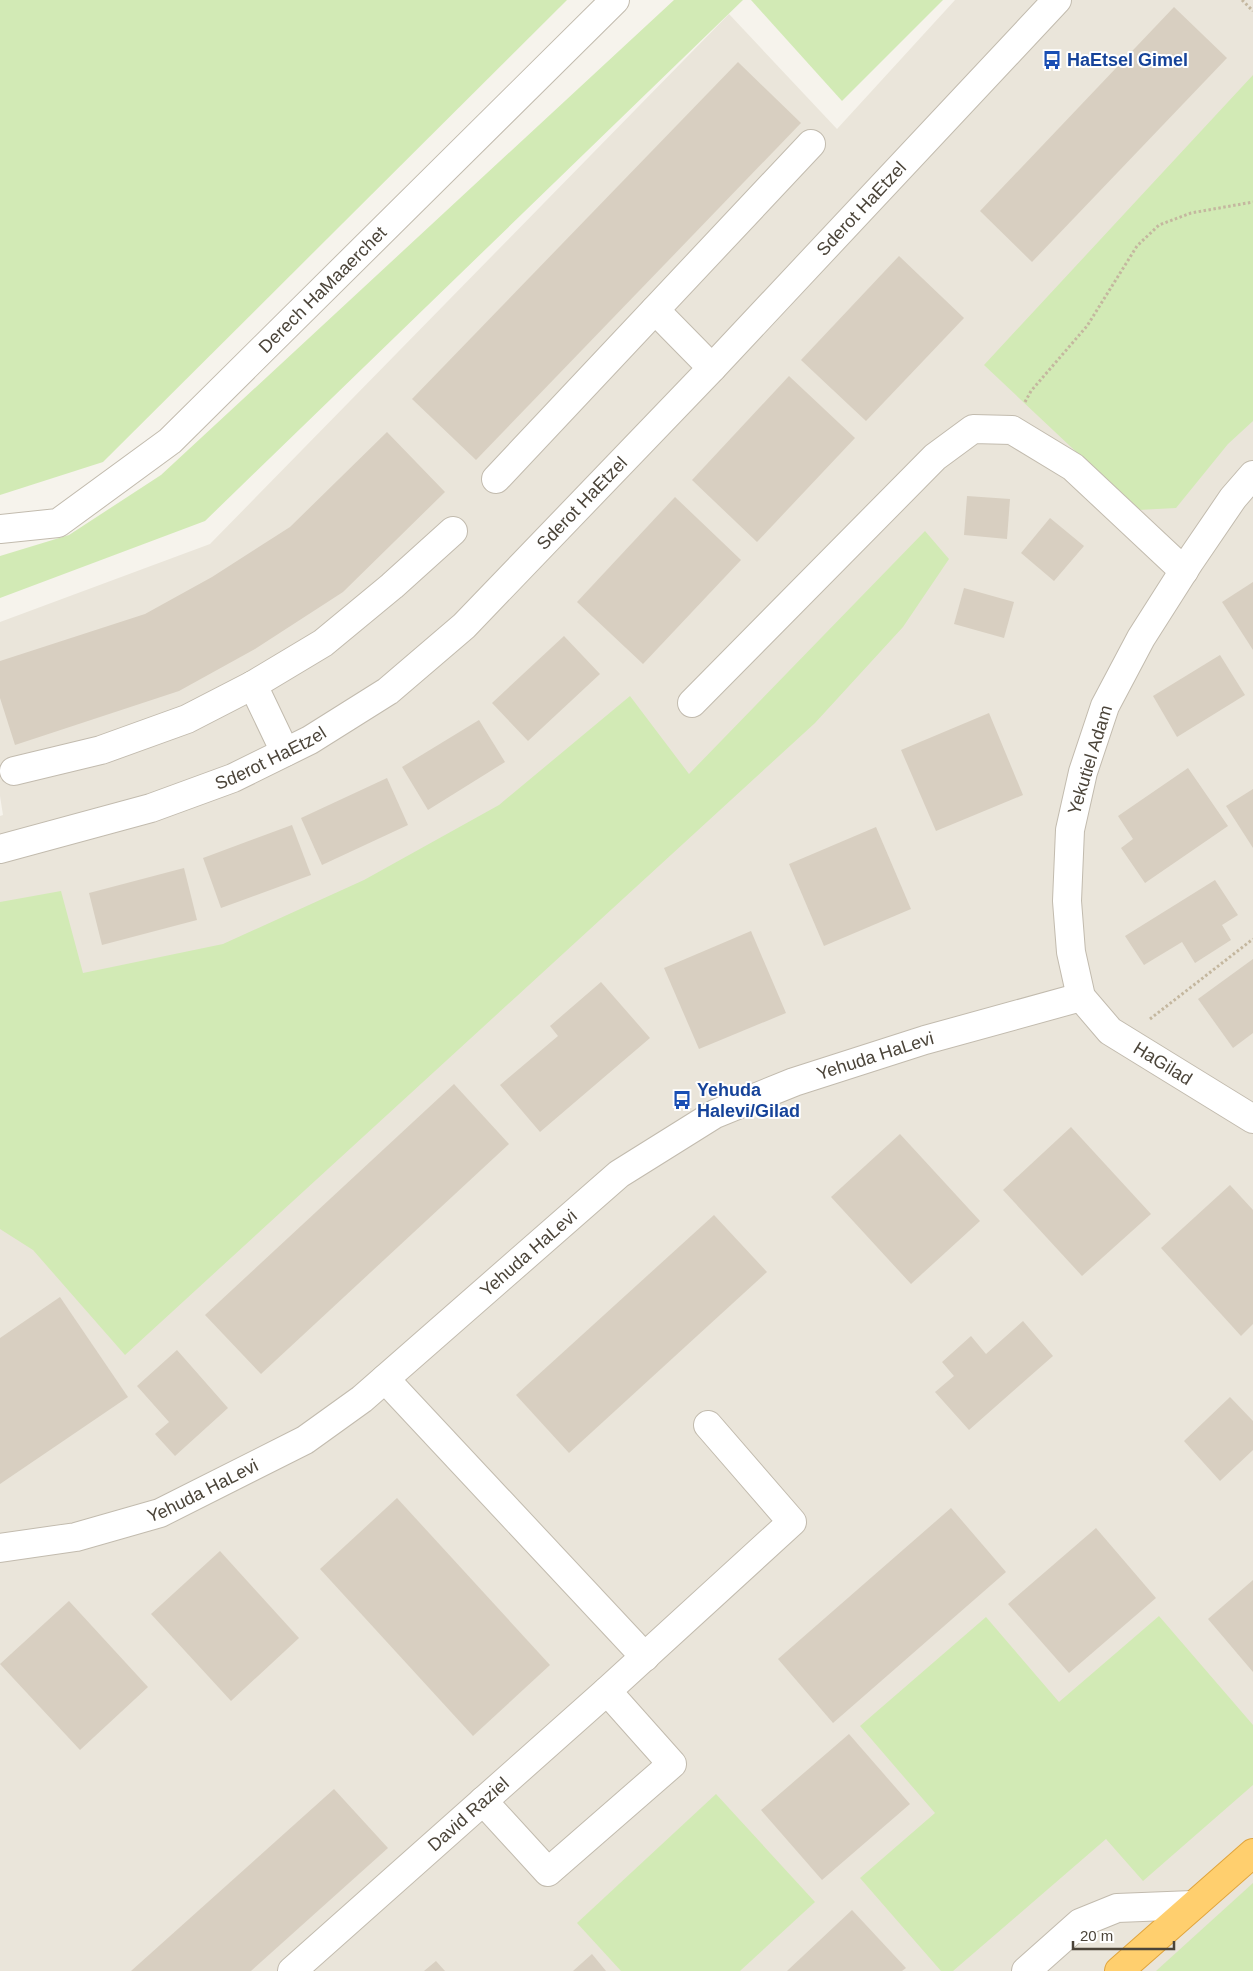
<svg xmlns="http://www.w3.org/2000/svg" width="1253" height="1971" font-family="Helvetica,sans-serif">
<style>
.residential{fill:#eae5da}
.green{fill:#d2eab5}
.building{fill:#d8cfc1}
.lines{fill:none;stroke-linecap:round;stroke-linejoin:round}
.minor-casing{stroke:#c2bbae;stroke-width:30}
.highway-casing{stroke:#e0a43c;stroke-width:30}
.path{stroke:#c4b79f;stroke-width:3;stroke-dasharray:2.5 2.5;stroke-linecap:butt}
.minor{stroke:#fff;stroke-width:28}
.highway{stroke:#ffcf6e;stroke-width:28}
.labels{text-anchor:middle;stroke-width:4;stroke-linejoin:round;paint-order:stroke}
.transit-label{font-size:18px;font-weight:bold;fill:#164399;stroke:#fff;text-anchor:start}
.street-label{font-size:18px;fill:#4b4439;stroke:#fff}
</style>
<rect width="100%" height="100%" fill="#f6f3ec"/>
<path class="residential" d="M955 0H1253V1971H0V816L3 815 0 796V622L210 544 729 14 837 129Z"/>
<g class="green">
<path d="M0 0H567L103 462 0 495Z"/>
<path d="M674 0H743L205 521 0 598V556L69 535 161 475Z"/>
<path d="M751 0H943L842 101Z"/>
<path d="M1253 75V421L1228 444 1176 508 1138 510 984 365Z"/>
<path d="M925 531 949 559 903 627 815 723 125 1355 33 1250 0 1229V902L61 891 83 973 223 944 364 880 499 805 630 696 689 774Z"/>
<path d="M1159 1616 1253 1725V1785L1143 1881 1106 1839 953 1971H941L860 1878 935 1813 860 1726 986 1617 1059 1702Z"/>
<path d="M716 1794 815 1902 740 1971H621L577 1923Z"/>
<path d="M1253 1883V1971H1156Z"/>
</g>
<g class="building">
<path d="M1174 7 1227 58 1032 262 980 211Z"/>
<path d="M738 62 801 123 476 460 412 399Z"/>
<path d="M899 256 964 318 866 421 801 360Z"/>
<path d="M789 376 855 438 757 542 692 480Z"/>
<path d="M387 432 445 492 343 592 255 649 179 691 15 745 0 698V661L145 614 212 577 290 527Z"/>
<path d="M967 496 1010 499 1007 539 964 535Z"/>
<path d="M675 497 741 560 643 664 577 602Z"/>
<path d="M1050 518 1084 546 1054 581 1021 553Z"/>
<path d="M1253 582V650L1222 602Z"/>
<path d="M964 588 1014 602 1004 638 954 624Z"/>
<path d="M564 636 600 674 528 741 492 703Z"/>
<path d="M1220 655 1245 695 1177 737 1153 696Z"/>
<path d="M989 713 1023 795 936 831 901 750Z"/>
<path d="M479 720 505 762 428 810 402 767Z"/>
<path d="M1188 768 1228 826 1145 883 1121 848 1133 839 1118 816Z"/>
<path d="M387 778 408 825 322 865 301 818Z"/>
<path d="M1253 789V848L1226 806Z"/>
<path d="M292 825 311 875 221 908 203 858Z"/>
<path d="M876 827 911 909 824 946 789 864Z"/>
<path d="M184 868 197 920 102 945 89 893Z"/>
<path d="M1215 880 1238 915 1222 925 1231 940 1195 963 1182 942 1144 965 1125 936Z"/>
<path d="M751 931 786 1013 699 1049 664 968Z"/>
<path d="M1253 959V1033L1233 1048 1198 999Z"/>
<path d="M601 982 650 1038 540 1132 500 1085 558 1036 550 1026Z"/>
<path d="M454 1084 509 1144 261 1374 205 1315Z"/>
<path d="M1071 1127 1151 1214 1082 1276 1003 1190Z"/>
<path d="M900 1134 980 1221 911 1284 831 1197Z"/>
<path d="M1230 1185 1253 1210V1324L1241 1336 1161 1248Z"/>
<path d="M714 1215 767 1272 569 1453 516 1395Z"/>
<path d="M60 1297 128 1397 0 1484V1338Z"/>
<path d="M1023 1321 1053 1356 969 1430 935 1392 954 1376 942 1362 971 1336 986 1354Z"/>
<path d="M177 1350 228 1408 175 1456 155 1434 169 1422 137 1386Z"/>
<path d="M1230 1397 1253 1421V1450L1220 1481 1184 1441Z"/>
<path d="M397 1498 550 1665 473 1736 320 1569Z"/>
<path d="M951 1508 1006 1572 833 1723 778 1659Z"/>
<path d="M1096 1528 1156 1598 1069 1673 1008 1604Z"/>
<path d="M220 1551 299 1638 231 1701 151 1614Z"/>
<path d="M1253 1580V1672L1208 1619Z"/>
<path d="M69 1601 148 1687 80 1750 0 1664Z"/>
<path d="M849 1734 910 1804 822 1880 761 1810Z"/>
<path d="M334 1789 388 1848 251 1971H131Z"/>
<path d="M852 1910 906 1968 902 1971H787Z"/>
<path d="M592 1954 606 1971H573Z"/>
<path d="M436 1961 445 1971H424Z"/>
</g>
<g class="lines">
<g class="minor-casing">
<g id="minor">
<path d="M655 310 712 368"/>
<path id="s1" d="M1253 475 1233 498 1190 561 1141 638 1105 706 1083 772 1070 830 1067 901 1071 952 1081 997 1110 1031 1253 1119"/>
<path d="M496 479 811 144"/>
<path id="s2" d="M0 529 58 523 170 441 615 0"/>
<path d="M253 685 285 752"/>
<path d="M692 703 935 457 973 429 1012 430 1073 467 1184 571"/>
<path d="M14 771 101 750 187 719 253 685 323 643 392 586 453 531"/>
<path id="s3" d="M0 849 151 808 233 778 310 740 388 691 464 626 712 368 1057 0"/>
<path d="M385 1379 645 1657"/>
<path id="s4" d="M0 1548 76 1537 160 1513 305 1440 362 1399 619 1174 715 1114 794 1082 925 1040 1081 997"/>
<path d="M483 1801 548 1872 672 1764 607 1691"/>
<path id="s5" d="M292 1971 607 1691 792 1522 708 1425"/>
<path d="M1026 1971 1080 1923 1117 1908 1193 1905"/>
</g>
</g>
<g class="highway-casing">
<path id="highway" d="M1119 1971 1253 1853"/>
</g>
<g class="path">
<path d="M1242 0 1253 11"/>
<path d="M1025 402 1031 391 1087 326 1137 246 1159 225 1191 213 1253 202"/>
<path d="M1150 1019 1253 939"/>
</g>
<use href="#minor" class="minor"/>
<use href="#highway" class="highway"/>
</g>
<defs>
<g id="bus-bare" transform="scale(1.5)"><path d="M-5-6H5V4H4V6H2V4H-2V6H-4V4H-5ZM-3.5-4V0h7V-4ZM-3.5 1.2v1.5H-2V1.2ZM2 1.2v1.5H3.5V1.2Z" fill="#1a4fb4" stroke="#fff" stroke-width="2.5" paint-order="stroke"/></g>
</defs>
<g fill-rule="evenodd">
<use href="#bus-bare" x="1052" y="60"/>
<use href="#bus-bare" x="682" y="1100"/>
</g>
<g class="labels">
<g class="transit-label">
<text x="1067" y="66">HaEtsel Gimel</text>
<text x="697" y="1096">Yehuda<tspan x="697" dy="21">Halevi/Gilad</tspan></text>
</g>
<g class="street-label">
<text dy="6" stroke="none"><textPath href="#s3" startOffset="1098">Sderot HaEtzel</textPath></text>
<text dy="6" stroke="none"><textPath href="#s2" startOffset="412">Derech HaMaaerchet</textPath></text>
<text dy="6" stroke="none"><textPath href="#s3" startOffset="692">Sderot HaEtzel</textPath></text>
<text dy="6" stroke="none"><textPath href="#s3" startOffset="286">Sderot HaEtzel</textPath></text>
<text transform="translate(1090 760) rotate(-73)" y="6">Yekutiel Adam</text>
<text dy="6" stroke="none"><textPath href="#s4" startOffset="1022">Yehuda HaLevi</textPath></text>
<text dy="6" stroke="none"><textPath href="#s1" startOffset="679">HaGilad</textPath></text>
<text dy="6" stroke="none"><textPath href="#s4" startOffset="618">Yehuda HaLevi</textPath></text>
<text dy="6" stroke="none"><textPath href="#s4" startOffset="212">Yehuda HaLevi</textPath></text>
<text dy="6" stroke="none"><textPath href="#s5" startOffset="236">David Raziel</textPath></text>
</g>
</g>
<path d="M1073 1941v8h101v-8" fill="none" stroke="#4b4439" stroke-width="2.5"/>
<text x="1080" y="1941" font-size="15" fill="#4b4439" stroke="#ffffff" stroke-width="4" paint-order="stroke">20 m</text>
</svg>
